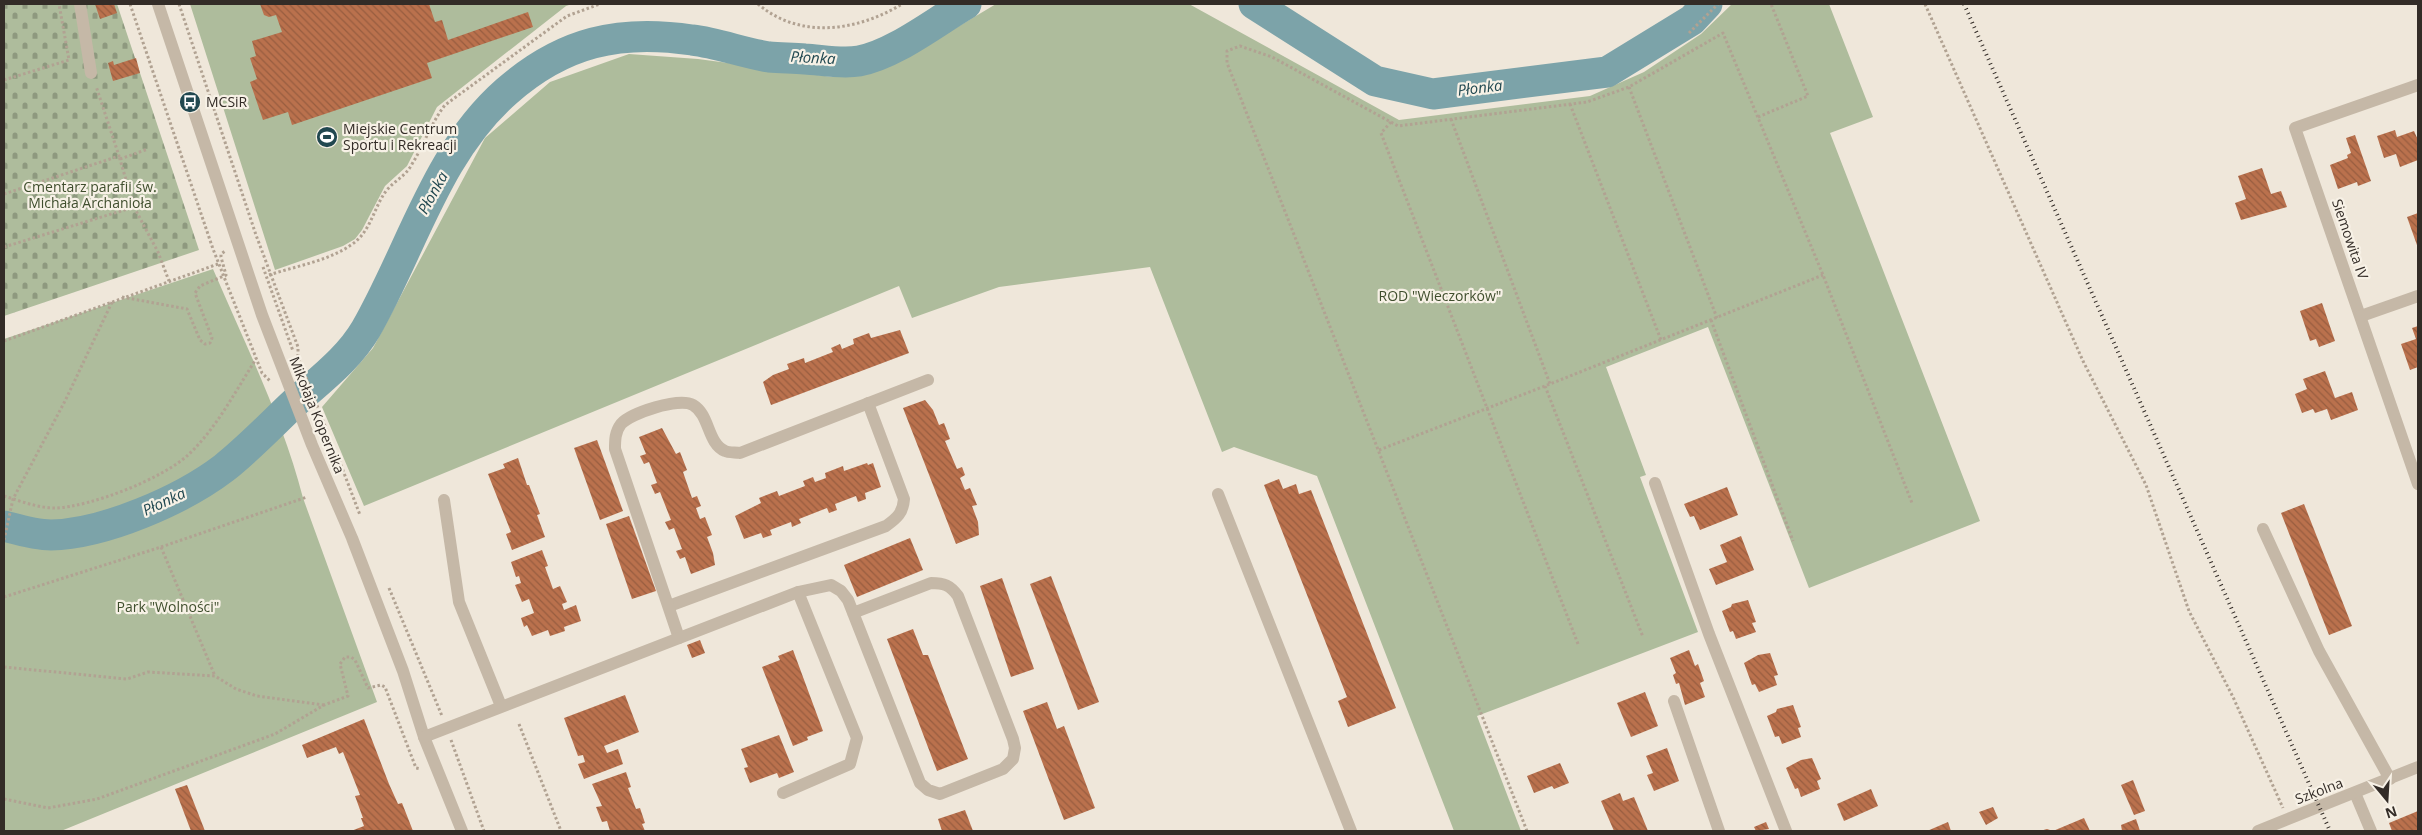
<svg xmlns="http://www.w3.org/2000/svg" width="2422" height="835" font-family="'Open Sans',sans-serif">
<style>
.cemetery{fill:url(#cemetery-stones)}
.green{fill:#aebc9c}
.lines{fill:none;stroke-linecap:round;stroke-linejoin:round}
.river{stroke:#7ca3a9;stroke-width:31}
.building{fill:url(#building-back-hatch)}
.path{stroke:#b1a292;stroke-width:3;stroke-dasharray:2.5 2.5;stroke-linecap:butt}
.minor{stroke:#c5b8a7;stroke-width:12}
.rail{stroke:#332c27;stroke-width:4;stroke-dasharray:1 4;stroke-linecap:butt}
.labels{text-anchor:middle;stroke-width:4.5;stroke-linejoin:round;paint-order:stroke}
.poi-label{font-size:14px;fill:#332c27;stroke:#f7f1e6;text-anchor:start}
.park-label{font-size:14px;fill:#3f4e2d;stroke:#f7f1e6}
.street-label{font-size:14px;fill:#332c27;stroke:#f7f1e6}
.water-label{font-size:15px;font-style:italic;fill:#214850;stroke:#f7f1e6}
</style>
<defs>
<pattern id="cemetery-stones" width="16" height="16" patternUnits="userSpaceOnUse" patternTransform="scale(1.25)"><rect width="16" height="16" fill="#aebc9c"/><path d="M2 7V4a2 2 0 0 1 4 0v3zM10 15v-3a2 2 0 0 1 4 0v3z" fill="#8e997f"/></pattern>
<pattern id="building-back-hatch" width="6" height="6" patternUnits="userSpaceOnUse" patternTransform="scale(1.25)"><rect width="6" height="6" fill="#ba714d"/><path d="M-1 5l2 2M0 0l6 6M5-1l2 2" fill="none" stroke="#985d40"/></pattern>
</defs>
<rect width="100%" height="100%" fill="#efe7da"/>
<path class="cemetery" d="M4 4H117L199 250 4 316Z"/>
<g class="green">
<path d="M190 4H572L566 6 437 107 407 166 385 186 362 230 355 239 343 246 275 270Z"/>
<path d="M996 4H1189L1399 120 1590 96 1644 72 1701 34 1732 4H1829L1873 117 1830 133 1980 521 1809 588 1708 327 1606 367 1646 475 1640 477 1698 632 1477 716 1521 831H1454L1317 476 1234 447 1222 452 1150 267 999 287 912 318 899 286 364 506 322 407 373 348 485 138 550 82 629 54 698 59 832 77 904 59Z"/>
<path d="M213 269C245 344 283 419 303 498L377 702 61 831H4V339Z"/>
</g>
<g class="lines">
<g class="river">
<path d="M1254 4 1375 81 1433 94 1607 72 1692 20 1707 4"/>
<path d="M4 526C19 530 35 535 51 535 104 534 182 500 224 468 248 449 269 427 291 406 317 382 348 360 366 329 412 249 436 153 507 91 563 42 619 29 692 40 718 43 743 53 769 57 781 58 793 58 805 59 822 60 842 64 859 61 895 54 935 22 966 4"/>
</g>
</g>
<g class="building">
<path d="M95 4H114L117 13 100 19Z"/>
<path d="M260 4H429L435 22 442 20 448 40 528 12 533 27 427 63 432 78 292 125 288 112 263 120 250 82 257 79 250 58 256 56 252 41 282 32 276 15 269 17 264 15Z"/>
<path d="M136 58 140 73 113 81 108 63 113 61 114 65Z"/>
<path d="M2395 130 2397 137 2414 131 2418 140V160L2400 167 2396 154 2384 158 2377 136Z"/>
<path d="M2355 135 2371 181 2358 186 2357 182 2338 189 2330 165 2348 158 2347 155 2351 153 2346 138Z"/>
<path d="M2262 168 2271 194 2281 191 2287 207 2241 220 2235 203 2246 199 2238 176Z"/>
<path d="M2418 213V248L2407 217Z"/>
<path d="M2322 303 2335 341 2319 347 2316 339 2310 341 2300 311Z"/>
<path d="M2418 326V367L2410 370 2401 344 2416 339 2412 328Z"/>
<path d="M900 330 909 353 771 405 763 382 773 375 789 369 787 364 804 358 805 363 833 352 831 348 840 344 842 349 854 344 853 339 869 333 871 338Z"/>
<path d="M2325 371 2335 398 2352 392 2358 410 2331 420 2327 409 2315 413 2313 409 2302 413 2295 394 2307 389 2303 379Z"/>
<path d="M925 400 933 410 939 425 944 423 950 439 945 441 957 469 962 467 965 475 960 478 965 490 970 488 977 505 972 506 978 522 979 535 956 544 903 408Z"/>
<path d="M662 428 676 454 680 452 687 470 683 472 692 498 697 496 701 506 696 508 700 519 705 517 712 535 707 537 713 553 715 565 691 574 685 557 680 559 676 551 682 549 674 528 669 530 665 522 671 520 660 492 655 494 651 485 657 483 649 462 644 464 640 456 646 454 639 437Z"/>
<path d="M597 440 623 511 600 520 574 448Z"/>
<path d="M518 458 527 485H529L540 514 537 515 545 537 512 550 506 534 511 532 488 474 505 468 503 464Z"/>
<path d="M867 463 868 465 873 463 881 487 865 493 866 499 858 502 856 496 835 504 837 510 829 513 827 508 799 519 801 523 792 527 791 522 770 530 772 535 763 538 761 533 744 539 735 516 761 503 759 498 777 491 779 496 805 486 803 481 813 477 815 482 826 478 825 473 843 466 844 471Z"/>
<path d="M1279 479 1283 489 1296 484 1299 494 1311 490 1396 708 1348 727 1338 701 1347 697 1264 485Z"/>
<path d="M1727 487 1738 515 1700 530 1694 516 1690 517 1684 504Z"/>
<path d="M2304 504 2352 626 2329 635 2281 513Z"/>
<path d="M629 516 656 591 632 599 606 524Z"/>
<path d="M1741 536 1754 570 1716 585 1709 569 1727 562 1720 545Z"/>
<path d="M910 538 923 570 857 597 844 565Z"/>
<path d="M542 550 548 566 545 567 553 589 560 586 567 602 562 604 564 610 576 605 581 621 564 627 565 631 550 636 548 630 532 636 527 625 524 627 521 618 534 613 529 599 522 602 515 585 521 583 519 576 516 577 511 562Z"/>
<path d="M1051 576 1099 702 1078 710 1030 584Z"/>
<path d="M1002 578 1034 669 1011 677 980 586Z"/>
<path d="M1748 600 1756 622 1752 623 1756 632 1736 639 1733 631 1730 632 1722 611 1731 607 1732 604Z"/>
<path d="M913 629 923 655H928L968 759 937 771 887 639Z"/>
<path d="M700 640 705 653 692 658 687 645Z"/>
<path d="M793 650 823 731 807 737 808 740 793 746 762 667 780 660 778 656Z"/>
<path d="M1689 650 1695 666 1698 664 1704 681 1700 683 1705 697 1685 705 1679 683 1676 684 1673 675 1676 673 1670 658Z"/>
<path d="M1770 653 1778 675 1774 676 1777 685 1759 692 1755 684 1752 685 1744 663 1758 655Z"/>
<path d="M1645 692 1658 726 1631 737 1617 703Z"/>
<path d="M625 695 639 732 604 746 607 753 618 749 623 764 584 779 578 764 585 762 583 755 578 756 564 718Z"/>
<path d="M1047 702 1057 729 1064 726 1095 808 1064 820 1023 711Z"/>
<path d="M1793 705 1801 727 1798 728 1801 737 1782 744 1779 736 1775 737 1767 716 1776 712 1777 709Z"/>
<path d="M364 719 389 784 398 804 402 803 413 831H351L364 826 361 818H363L355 796 360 795 343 752 339 754 336 747 307 758 302 745Z"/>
<path d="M779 735 794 772 779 778 777 773 750 783 744 768 748 767 741 749Z"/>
<path d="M1667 748 1679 781 1654 791 1647 775 1653 773 1646 756Z"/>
<path d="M1812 758 1821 779 1817 781 1820 789 1801 797 1798 788 1795 789 1786 768 1801 760Z"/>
<path d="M1560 763 1569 783 1554 789 1552 786 1534 793 1527 776Z"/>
<path d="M626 772 631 787 628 788 636 809 640 808 645 823 642 824 645 831H610L607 821 602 822 596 807 602 806 592 784Z"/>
<path d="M2133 780 2145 811 2134 815 2121 785Z"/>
<path d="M187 785 205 831H191L175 789Z"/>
<path d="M1871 789 1878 806 1844 821 1837 804Z"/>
<path d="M1620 793 1623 801 1634 797 1648 831H1614L1601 801Z"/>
<path d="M1993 807 1998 818 1986 825 1979 812Z"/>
<path d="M965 810 973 831H942L938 819Z"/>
<path d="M2418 811V831H2392L2389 823Z"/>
<path d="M2084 818 2090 831H2040L2047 829 2053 831Z"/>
<path d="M2136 819 2140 831H2122L2121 825Z"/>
<path d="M1766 822 1769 829 1756 831 1754 827Z"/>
<path d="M1948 822 1951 831H1927Z"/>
</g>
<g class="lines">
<g class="path">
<path d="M130 4 213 249 262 373 271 382"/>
<path d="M179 4 256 235 298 347V357L327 431"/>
<path d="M758 4C800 40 858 31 902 4"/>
<path d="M1925 4 2083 361 2146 485 2189 611 2233 697 2283 808"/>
<path d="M1689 33 1718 4"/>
<path d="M4 80 69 60 59 4"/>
<path d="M1629 87 1717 318"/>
<path d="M1570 104 1661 340"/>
<path d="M1758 117 1808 96 1771 4"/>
<path d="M1451 119 1550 384"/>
<path d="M1391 122 1381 133 1578 644"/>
<path d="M120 159 148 149"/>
<path d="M4 194 119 156 96 86"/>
<path d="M134 207 158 252 169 281"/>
<path d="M4 247 134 207 119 156"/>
<path d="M263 267 293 351"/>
<path d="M269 275C296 266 328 261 351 245 371 232 373 209 386 191 394 181 406 176 412 164 424 145 431 123 445 105L567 16 600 4"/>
<path d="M122 297 187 309 200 340 205 344 210 343 212 338 195 293 200 286 226 275 221 257V254L225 251"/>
<path d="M1711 320 1793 541"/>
<path d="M4 341 218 264"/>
<path d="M1545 386 1643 637"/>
<path d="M1379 450 1545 386 1823 275"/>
<path d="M333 452 339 460 360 515"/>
<path d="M4 496C20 501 38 508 55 508 90 507 162 479 188 455 216 429 235 392 256 359"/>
<path d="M4 540 13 499 65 401 113 300"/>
<path d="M161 547 307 497"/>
<path d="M389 588 442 716"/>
<path d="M4 597 161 547 215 676"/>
<path d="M4 667 127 679 148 672 215 676 236 689 257 696 324 705"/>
<path d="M519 724 561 831"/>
<path d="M451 740 484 831"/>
<path d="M4 799 48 808 97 799 275 734 324 705 348 696 340 664 345 657H351L355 660 368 688 381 685 385 687 416 768 421 769"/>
<path d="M1527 831 1227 63V51L1240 46 1272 57 1398 126 1587 102 1629 87 1723 33 1823 275 1912 503"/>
</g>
<g class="minor">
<path d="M80 4 91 73"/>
<path d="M158 4 262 315 312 445 352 538 403 671 424 737 462 831"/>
<path d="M2418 85 2295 128 2418 484"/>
<path d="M2361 316 2418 296"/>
<path d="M1655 483 1709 634 1786 831"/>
<path d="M1218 494 1351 831"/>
<path d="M444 500 459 602 501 706"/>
<path d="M2263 529 2319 651 2390 779"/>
<path d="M798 592 831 585 841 591 848 600 920 783 928 790 940 794 1003 769 1013 759 1015 748 1013 739 958 596C950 585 944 583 931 583L853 613"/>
<path d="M669 606 886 526C897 518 903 513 904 499L868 403"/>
<path d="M679 638 615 449C615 440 615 432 621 424 631 413 679 397 693 405 710 415 707 443 725 451 729 453 736 452 740 453L928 380"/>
<path d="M1674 701 1719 831"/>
<path d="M424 737 798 592 857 738 850 764 783 793"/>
<path d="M2355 793 2371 831"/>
<path d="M2258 831 2418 767"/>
</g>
<path class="rail" d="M1964 4 2330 831"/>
</g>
<defs>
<g id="bus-disc" transform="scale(1.125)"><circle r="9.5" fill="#214850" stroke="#f7f1e6"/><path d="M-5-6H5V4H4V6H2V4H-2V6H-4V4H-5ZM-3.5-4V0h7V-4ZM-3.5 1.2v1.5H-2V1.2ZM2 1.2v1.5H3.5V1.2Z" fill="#fff"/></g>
<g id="stadium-disc" transform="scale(1.125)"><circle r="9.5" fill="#214850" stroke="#f7f1e6"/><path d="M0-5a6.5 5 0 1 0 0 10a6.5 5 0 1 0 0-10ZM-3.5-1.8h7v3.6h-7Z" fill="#fff"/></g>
</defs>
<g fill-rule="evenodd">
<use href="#bus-disc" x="190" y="102"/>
<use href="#stadium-disc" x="327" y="137"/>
</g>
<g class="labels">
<g class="poi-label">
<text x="206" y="107">MCSiR</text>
<text x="343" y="134">Miejskie Centrum<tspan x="343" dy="16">Sportu i Rekreacji</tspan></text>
</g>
<g class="park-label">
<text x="90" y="192">Cmentarz parafii św.<tspan x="90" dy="16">Michała Archanioła</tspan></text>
<text x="1440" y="301">ROD "Wieczorków"</text>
<text x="168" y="612">Park "Wolności"</text>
</g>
<g class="street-label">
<text transform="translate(2350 239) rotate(71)" y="5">Siemowita IV</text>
<text transform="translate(317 415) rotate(68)" y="5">Mikołaja Kopernika</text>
<text transform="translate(2319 791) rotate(-21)" y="5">Szkolna</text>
</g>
<g class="water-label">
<text transform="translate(813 58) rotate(3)" y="5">Płonka</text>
<text transform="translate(1480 88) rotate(-7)" y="5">Płonka</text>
<text transform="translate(433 193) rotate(-61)" y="5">Płonka</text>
<text transform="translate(164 502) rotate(-25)" y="5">Płonka</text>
</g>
</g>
<rect width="2422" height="835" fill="none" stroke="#332c27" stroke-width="10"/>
<g transform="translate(2387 800) rotate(162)" stroke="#f7f1e6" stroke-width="4" paint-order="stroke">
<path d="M0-4L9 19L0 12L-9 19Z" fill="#332c27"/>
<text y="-8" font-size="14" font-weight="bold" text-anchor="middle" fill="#332c27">N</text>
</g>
</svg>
